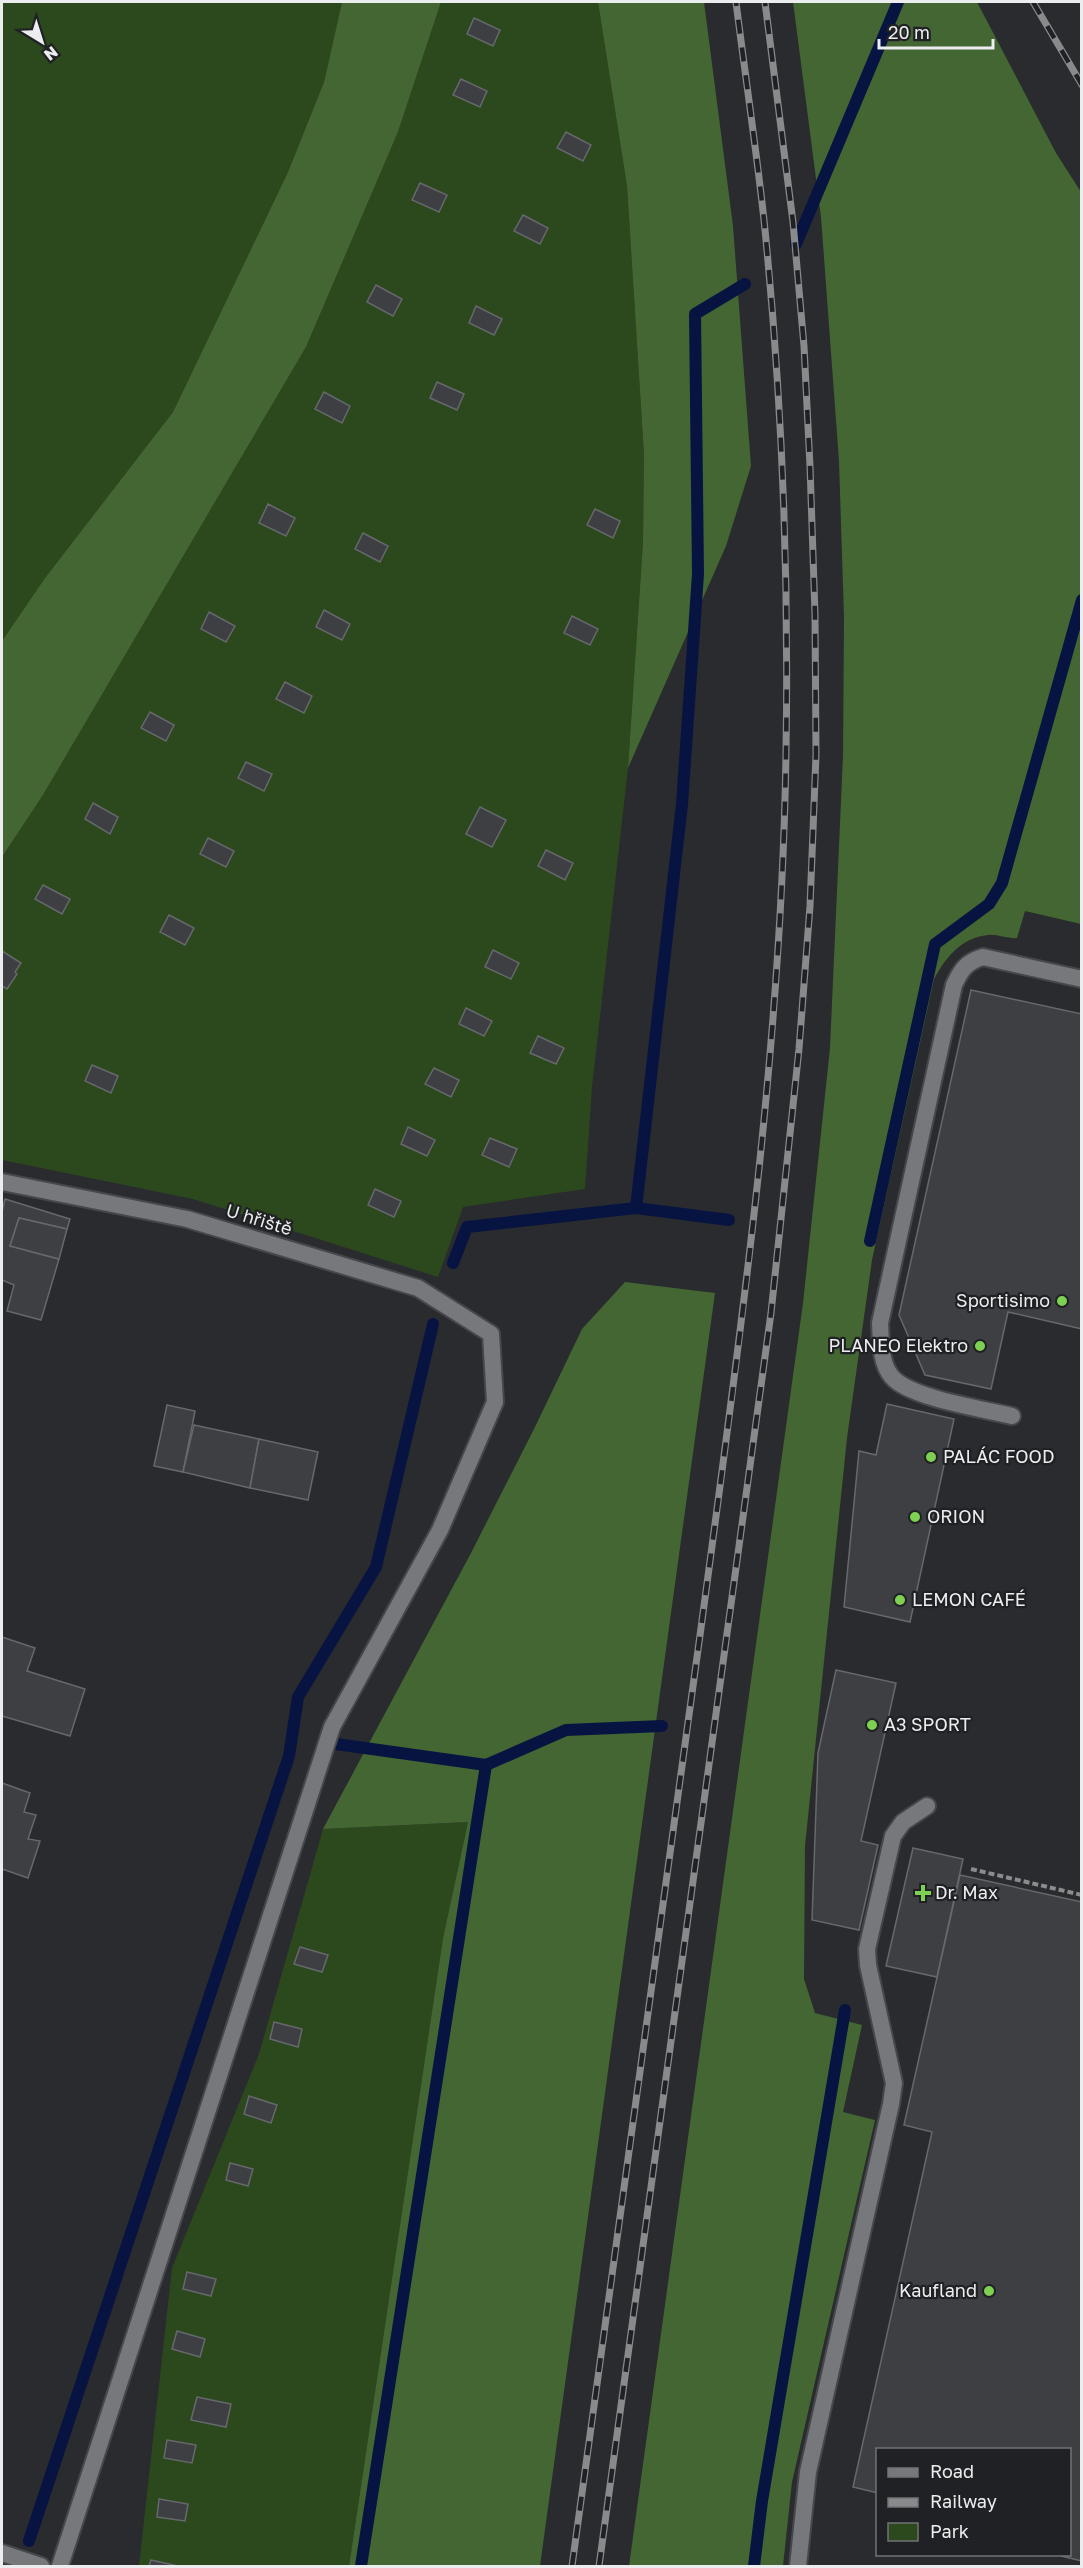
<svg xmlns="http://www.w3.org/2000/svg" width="1083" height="2568" font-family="'Golos Text',sans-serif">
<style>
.green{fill:#2c491e}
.forest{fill:#436632}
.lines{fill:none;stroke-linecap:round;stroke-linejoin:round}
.stream{stroke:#071441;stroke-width:12}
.building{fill:#3d3f43;stroke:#66686c;stroke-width:1.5}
.service-casing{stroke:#46474a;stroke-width:20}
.minor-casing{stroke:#46474a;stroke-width:20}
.path{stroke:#8a8c8e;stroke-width:4;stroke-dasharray:6 3;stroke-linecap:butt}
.service{stroke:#76787c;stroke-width:16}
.minor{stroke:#76787c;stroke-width:16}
.rail-casing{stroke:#888a8c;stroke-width:7}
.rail{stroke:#202124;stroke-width:4.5;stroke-dasharray:14;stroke-linecap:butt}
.poi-dot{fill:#7ed053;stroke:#202124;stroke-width:2}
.labels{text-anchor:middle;stroke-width:4.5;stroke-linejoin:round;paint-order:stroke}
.street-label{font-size:18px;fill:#ecedef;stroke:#202124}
.poi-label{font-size:18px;fill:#ecedef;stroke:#202124;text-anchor:start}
</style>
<rect width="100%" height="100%" fill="#292b2e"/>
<g class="green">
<path d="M2 2H342L324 82 288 172 173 412 45 578 2 641Z"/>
<path d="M441 2H598L627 186 644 455 643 542 628 768 592 1087 585 1189 463 1207 438 1277 193 1199 2 1160V857L43 795 306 347 398 132Z"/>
<path d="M468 1822 443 1938 349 2566H139L172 2268 259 2054 323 1829Z"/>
</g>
<g class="forest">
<path d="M342 2H441L398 132 306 347 43 795 2 857V641L45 578 173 412 288 172 324 82Z"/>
<path d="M598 2H704L733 226 751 466 726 546 628 768 643 542 644 455 627 186Z"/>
<path d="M793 2H977L1056 153 1081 192V924L1025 911 1017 938C1007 939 998 934 988 935 961 938 946 957 934 979L872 1260 847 1438 805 1846 804 1979 815 2013 862 2025 843 2112 875 2120 792 2482 783 2566H629L803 1303 830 1048 843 756 844 617 839 461 821 217Z"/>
<path d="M625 1282 715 1293 540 2566H349L443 1938 468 1822 323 1829 471 1553 534 1429 582 1329Z"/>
</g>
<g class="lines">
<g class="stream">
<path d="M796 244 898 2"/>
<path d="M636 1208 729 1220"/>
<path d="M870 1241 935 944 989 904 1002 883 1082 600"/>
<path d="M453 1263 467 1227 636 1208 682 804 698 574 695 314 745 284"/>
<path d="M329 1743 486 1765 566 1730 662 1726"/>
<path d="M29 2541 289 1756 298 1697 376 1567 433 1324"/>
<path d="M361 2566 486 1765"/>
<path d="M754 2566 762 2501 845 2010"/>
</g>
</g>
<g class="building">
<path d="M474 18 500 30 493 46 467 34Z"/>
<path d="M461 79 487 91 480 107 453 95Z"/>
<path d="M566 132 591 145 583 161 557 148Z"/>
<path d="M420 183 447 195 439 212 412 200Z"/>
<path d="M523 215 548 228 540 244 514 231Z"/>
<path d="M376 285 402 299 393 316 367 302Z"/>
<path d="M476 306 502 319 494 335 469 323Z"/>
<path d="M437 382 464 394 457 410 430 398Z"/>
<path d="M324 392 350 406 342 423 315 409Z"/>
<path d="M268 504 295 518 286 536 259 523Z"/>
<path d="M595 509 620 521 613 538 587 525Z"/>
<path d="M363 533 388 546 380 562 355 549Z"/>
<path d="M324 610 350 624 342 640 316 627Z"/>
<path d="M209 612 235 626 226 642 201 629Z"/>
<path d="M572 616 598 629 590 645 564 633Z"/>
<path d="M285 682 312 696 304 713 276 699Z"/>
<path d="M150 712 174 725 166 741 141 728Z"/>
<path d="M246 762 272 774 264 791 238 778Z"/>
<path d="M93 803 118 817 110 834 85 819Z"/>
<path d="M480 807 506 820 492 847 466 834Z"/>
<path d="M208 838 234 851 226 867 200 854Z"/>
<path d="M546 850 573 863 565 880 538 866Z"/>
<path d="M43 885 70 899 62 914 35 899Z"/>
<path d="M169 915 194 928 185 945 160 932Z"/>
<path d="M493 950 519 963 511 979 485 967Z"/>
<path d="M2 951 21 963 15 972 17 974 7 989 2 986Z"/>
<path d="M971 990 1082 1014V1329L1008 1312 991 1389 925 1375 899 1315Z"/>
<path d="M466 1008 492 1021 484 1036 459 1024Z"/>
<path d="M538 1036 564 1048 556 1064 530 1053Z"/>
<path d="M92 1065 118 1076 111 1093 85 1081Z"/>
<path d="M434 1068 459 1080 451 1097 425 1084Z"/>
<path d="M408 1127 435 1140 427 1156 401 1144Z"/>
<path d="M490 1138 517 1149 509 1167 482 1155Z"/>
<path d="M375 1189 401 1201 394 1217 368 1205Z"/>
<path d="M5 1199 70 1219 67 1229 19 1218 10 1246 59 1259 41 1320 7 1311 14 1285 2 1280V1212Z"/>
<path d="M19 1218 67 1229 59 1259 10 1246Z"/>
<path d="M887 1404 954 1419 910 1622 844 1607 859 1451 876 1455Z"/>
<path d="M167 1405 195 1411 183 1472 154 1466Z"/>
<path d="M194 1425 259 1439 250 1488 183 1472Z"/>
<path d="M259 1439 318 1452 308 1500 250 1488Z"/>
<path d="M2 1637 35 1648 27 1671 85 1689 70 1736 2 1716Z"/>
<path d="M836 1670 896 1683 861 1841 878 1845 859 1930 812 1920 818 1753Z"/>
<path d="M2 1783 30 1793 24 1812 36 1815 28 1839 40 1841 28 1878 2 1869Z"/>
<path d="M913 1848 963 1859 937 1977 886 1966Z"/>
<path d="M960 1875 1082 1902V2561L1061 2556 1070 2554V2450H878V2493L853 2487 932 2132 904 2125Z"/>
<path d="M300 1947 328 1955 322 1972 294 1964Z"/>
<path d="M274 2022 302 2029 298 2047 270 2039Z"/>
<path d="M249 2096 277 2105 271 2123 244 2114Z"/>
<path d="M230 2163 253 2169 248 2186 226 2180Z"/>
<path d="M187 2272 216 2279 211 2296 183 2289Z"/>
<path d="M177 2331 205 2339 200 2357 172 2349Z"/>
<path d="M197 2397 231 2404 226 2427 191 2420Z"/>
<path d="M167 2440 196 2445 192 2463 164 2458Z"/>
<path d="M159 2499 188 2504 185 2521 157 2517Z"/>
<path d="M151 2560 178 2566H149Z"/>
</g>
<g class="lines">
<g class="service-casing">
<g id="service">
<path d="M1012 1416C983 1409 910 1398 892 1377 880 1363 881 1341 880 1323L954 985C961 970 966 962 983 957L1082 979"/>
<path d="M798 2566 808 2472 891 2104 894 2083 868 1965 867 1949 893 1836 903 1822 927 1806"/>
</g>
</g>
<g class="minor-casing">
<g id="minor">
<path d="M2 1182 187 1219 418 1288 491 1334 495 1402 440 1530 332 1727 60 2566"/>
<path d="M2 2553 41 2566"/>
</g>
</g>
<path class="path" d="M971 1869 1082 1895"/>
<use href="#service" class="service"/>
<use href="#minor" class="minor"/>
<g class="rail-casing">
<g id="rail">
<path d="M1033 2 1082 85"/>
<path d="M572 2566C615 2254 658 1941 701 1628 740 1337 782 1046 786 751 789 574 782 396 764 220 756 147 745 74 736 2"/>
<path d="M599 2566 771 1313 799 1049 810 906 816 755 815 614 810 466 804 346 793 222 765 2"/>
</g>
</g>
<use href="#rail" class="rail"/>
</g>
<g class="poi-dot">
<circle cx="1062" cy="1301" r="6"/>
<circle cx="980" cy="1346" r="6"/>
<circle cx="931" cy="1457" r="6"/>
<circle cx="915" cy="1517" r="6"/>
<circle cx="900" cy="1600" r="6"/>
<circle cx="872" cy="1725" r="6"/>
<path d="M920 1884h6v6h6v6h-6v6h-6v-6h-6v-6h6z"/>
<circle cx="989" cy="2291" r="6"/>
</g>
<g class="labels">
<g class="street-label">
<text transform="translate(259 1220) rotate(17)" y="6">U hřiště</text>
</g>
<g class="poi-label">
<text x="1050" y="1307" text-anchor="end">Sportisimo</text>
<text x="968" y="1352" text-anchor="end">PLANEO Elektro</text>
<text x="943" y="1463">PALÁC FOOD</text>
<text x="927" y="1523">ORION</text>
<text x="912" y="1606">LEMON CAFÉ</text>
<text x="884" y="1731">A3 SPORT</text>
<text x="935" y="1899">Dr. Max</text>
<text x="977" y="2297" text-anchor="end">Kaufland</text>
</g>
</g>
<rect width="1083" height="2568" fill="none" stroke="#ecedef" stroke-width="6"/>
<rect x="876" y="2448" width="195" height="108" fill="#202124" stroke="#727375" stroke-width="1.5"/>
<rect x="888" y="2468" width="30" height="9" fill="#76787c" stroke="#727375" stroke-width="1.5"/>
<text x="930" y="2478" font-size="18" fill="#ecedef">Road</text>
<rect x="888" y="2498" width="30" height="9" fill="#888a8c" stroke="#727375" stroke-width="1.5"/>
<text x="930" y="2508" font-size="18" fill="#ecedef">Railway</text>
<rect x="888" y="2523" width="30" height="18" fill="#2c491e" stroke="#727375" stroke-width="1.5"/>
<text x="930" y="2538" font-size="18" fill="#ecedef">Park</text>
<g transform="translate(42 42) rotate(142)" stroke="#202124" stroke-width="4.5" paint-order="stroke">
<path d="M0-4.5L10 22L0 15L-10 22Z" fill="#ecedef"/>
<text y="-9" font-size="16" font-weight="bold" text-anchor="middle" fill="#ecedef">N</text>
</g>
<path d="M879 39v9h114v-9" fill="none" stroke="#ecedef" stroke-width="3"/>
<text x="888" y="39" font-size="18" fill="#ecedef" stroke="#202124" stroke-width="4.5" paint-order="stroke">20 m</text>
</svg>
